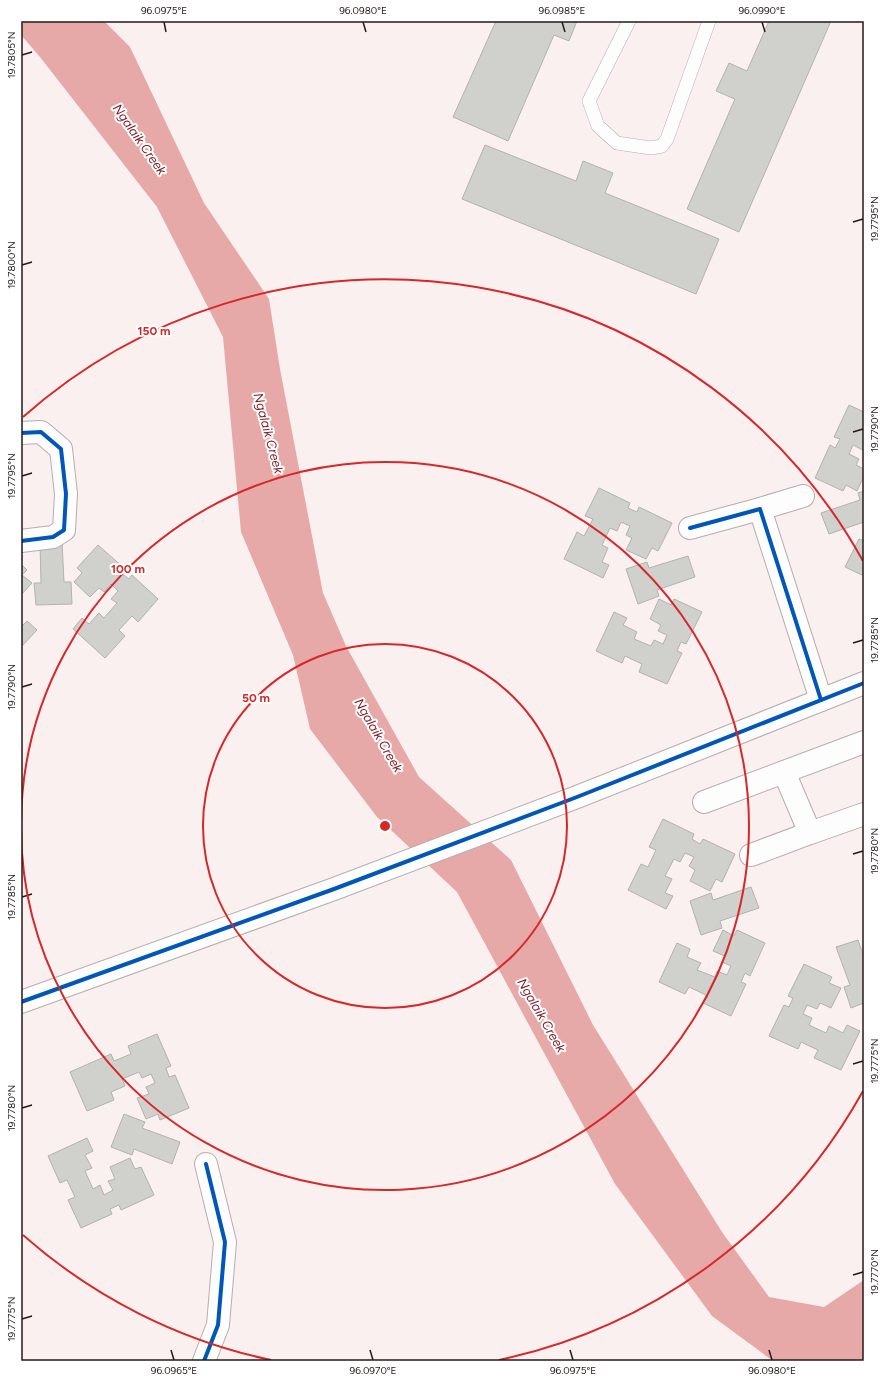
<svg xmlns="http://www.w3.org/2000/svg" width="885" height="1382" font-family="Figtree,sans-serif">
<style>
.water{fill:#e6a9a7}
.building{fill:#d0d1cd;stroke:#b2b2b0}
.lines{fill:none;stroke-linecap:round;stroke-linejoin:round}
.lane-casing{stroke:#b7adac;stroke-width:14}
.street-casing{stroke:#b7adac;stroke-width:24}
.lane{stroke:#fefdfd;stroke-width:13}
.street{stroke:#fefdfd;stroke-width:22}
.cycleway-casing{stroke:#fff;stroke-width:6}
.cycleway{stroke:#0057b8;stroke-width:4}
.ticks{fill:none;stroke:#241a19;stroke-width:1.5}
.ring{fill:none;stroke:#d62828;stroke-width:2}
.labels{text-anchor:middle;stroke-width:4;stroke-linejoin:round;paint-order:stroke}
.water-label{font-size:13px;font-style:italic;fill:#7c1a23;stroke:#fff}
.centre{fill:#d62828;stroke:#fff;stroke-width:2}
.ring-label{font-size:12px;text-anchor:middle;font-weight:bold;fill:#d62828;stroke:#fff;stroke-width:4;stroke-linejoin:round;paint-order:stroke}
.neatline{fill:none;stroke:#241a19;stroke-width:1.5}
.ticks-label{font-size:10px;text-anchor:middle;fill:#241a19}
</style>
<rect width="100%" height="100%" fill="#faf0ef"/>
<path class="water" d="M21 21H104L130 47 204 203 269 299 280 369 323 593 346 646 419 777 511 860 593 1025 722 1232 769 1297 824 1307 864 1280V1361H773L712 1316 615 1184 457 892 377 817 310 729 293 655 241 532 223 337 157 207 40 57 21 35Z"/>
<g class="building">
<path d="M496 21H577L569 41 554 35 508 141 453 117Z"/>
<path d="M769 21H831L739 232 687 209 735 99 716 91 729 63 747 71Z"/>
<path d="M485 145 576 181 583 161 613 173 605 193 719 239 696 294 462 199Z"/>
<path d="M849 405 864 412V447L863 450 853 445 849 454 859 459 856 465 864 469V476L857 491 846 485 843 491 815 478 830 445 835 448 840 439 834 437Z"/>
<path d="M599 488 630 503 628 508 637 512 639 507 672 523 658 551 652 548 646 559 626 550 632 538 626 535 630 526 621 522 617 531 610 528 602 545 608 548 602 562 609 565 603 578 564 559 577 532 584 536 593 519 585 516Z"/>
<path d="M864 491V522L829 534 821 513 860 500 858 493Z"/>
<path d="M859 539 864 541V576L845 567Z"/>
<path d="M62 542 64 582H71L72 604 36 605 34 583H41L40 543Z"/>
<path d="M98 545 125 569 121 573 129 579 132 575 158 599 138 622 132 616 119 630 125 636 105 658 73 629 82 618 89 624 99 613 104 618 117 603 111 599 118 591 111 584 104 592 99 588 90 597 74 582 82 573 77 568Z"/>
<path d="M688 556 695 577 657 590 659 596 638 604 626 569 647 562 649 568Z"/>
<path d="M21 564 27 570 22 575 32 583 21 595Z"/>
<path d="M659 599 671 605 674 599 702 612 686 644 681 642 677 651 682 653 667 684 639 672 642 664 625 656 622 663 596 651 614 612 627 618 623 625 637 632 634 639 651 646 654 640 663 644 667 635 658 631 661 625 650 619Z"/>
<path d="M27 621 37 630 21 647V627Z"/>
<path d="M663 819 694 834 692 839 700 844 703 839 735 854 722 882 716 879 710 891 690 881 695 870 689 866 694 857 685 853 680 862 674 859 665 876 672 879 665 893 673 896 666 909 628 890 641 864 648 867 656 850 649 847Z"/>
<path d="M751 887 759 908 720 921 722 928 701 935 690 901 711 893 713 900Z"/>
<path d="M723 930 734 936 737 930 765 943 750 976 745 973 741 982 746 984 731 1016 703 1003 706 995 689 987 685 994 659 982 677 943 690 949 687 957 701 963 697 970 715 977 717 971 727 975 731 966 722 962 725 956 713 951Z"/>
<path d="M858 940 864 957V1003L851 1008 844 987 850 985 836 947Z"/>
<path d="M804 964 832 977 829 983 841 988 831 1008 820 1003 817 1009 807 1005 803 1014 812 1018 809 1025 826 1033 829 1026 843 1033 847 1025 860 1031 841 1070 814 1058 818 1050 801 1042 798 1049 769 1036 784 1005 789 1007 793 998 788 996Z"/>
<path d="M157 1034 171 1066 166 1068 169 1077 175 1075 189 1108 160 1120 158 1114 146 1119 137 1098 149 1094 146 1087 155 1083 151 1074 142 1078 139 1072 122 1079 125 1086 111 1092 114 1100 87 1111 70 1072 111 1054 114 1061 131 1054 128 1046Z"/>
<path d="M124 1114 145 1122 142 1128 180 1142 172 1164 134 1149 132 1155 111 1147Z"/>
<path d="M87 1138 93 1151 85 1155 92 1168 85 1171 93 1189 100 1185 104 1195 113 1190 108 1181 115 1179 110 1167 130 1158 135 1169 141 1167 154 1195 121 1210 119 1205 110 1209 112 1214 81 1228 68 1200 75 1197 67 1180 60 1183 48 1156Z"/>
</g>
<g class="lines">
<g class="lane-casing">
<path id="lane" d="M629 21 589 101 598 126 617 143 651 148 662 146 667 139 709 21"/>
</g>
<g class="street-casing">
<g id="street">
<path d="M21 433 41 432 61 449 66 494 64 530 53 537 21 541"/>
<path d="M760 509 803 496"/>
<path d="M690 528 760 509 821 700"/>
<path d="M704 802 864 742"/>
<path d="M810 833 864 814"/>
<path d="M751 855 810 833 784 772"/>
<path d="M21 1002 334 889 577 797 864 683"/>
<path d="M204 1361 218 1325 225 1242 206 1164"/>
</g>
</g>
<use href="#lane" class="lane"/>
<use href="#street" class="street"/>
<g class="cycleway-casing">
<g id="cycleway">
<path d="M21 433 41 432 61 449 66 494 64 530 53 537 21 541"/>
<path d="M690 528 760 509 821 700"/>
<path d="M21 1002 334 889 577 797 864 683"/>
<path d="M204 1361 218 1325 225 1242 206 1164"/>
</g>
</g>
<use href="#cycleway" class="cycleway"/>
</g>
<path class="ticks" d="M164 22 166 32M363 22 366 32M562 22 565 32M762 22 765 32M22 55 32 52M853 222 863 219M22 265 32 262M853 432 863 429M22 476 32 473M853 643 863 640M22 687 32 684M853 854 863 851M22 897 32 894M853 1064 863 1061M22 1108 32 1105M853 1275 863 1272M22 1319 32 1316M171 1350 174 1360M370 1350 373 1360M570 1350 573 1360M769 1350 772 1360"/>
<g class="ring">
<circle cx="385" cy="826" r="182"/>
<path d="M21 823A364 364 0 1 1 21 829"/>
<path d="M863 1091A546 546 0 0 1 499 1360M271 1360A546 546 0 0 1 23 1235M23 417A546 546 0 0 1 863 561"/>
</g>
<g class="labels">
<g class="water-label">
<text transform="translate(140 139) rotate(55)" y="5">Ngalaik Creek</text>
<text transform="translate(269 433) rotate(75)" y="5">Ngalaik Creek</text>
<text transform="translate(379 735) rotate(60)" y="5">Ngalaik Creek</text>
<text transform="translate(542 1015) rotate(60)" y="5">Ngalaik Creek</text>
</g>
</g>
<circle cx="385" cy="826" r="6" class="centre"/>
<g class="ring-label">
<text x="154" y="335">150 m</text>
<text x="128" y="573">100 m</text>
<text x="256" y="702">50 m</text>
</g>
<rect width="885" height="1382" fill="none" stroke="#ffffff" stroke-width="44"/>
<rect x="22" y="22" width="841" height="1338" class="neatline"/>
<g class="ticks-label">
<text x="164" y="14">96.0975°E</text>
<text x="363" y="14">96.0980°E</text>
<text x="562" y="14">96.0985°E</text>
<text x="762" y="14">96.0990°E</text>
<text transform="translate(11 55) rotate(-90)" y="4">19.7805°N</text>
<text transform="translate(874 219) rotate(-90)" y="4">19.7795°N</text>
<text transform="translate(11 265) rotate(-90)" y="4">19.7800°N</text>
<text transform="translate(874 429) rotate(-90)" y="4">19.7790°N</text>
<text transform="translate(11 476) rotate(-90)" y="4">19.7795°N</text>
<text transform="translate(874 640) rotate(-90)" y="4">19.7785°N</text>
<text transform="translate(11 687) rotate(-90)" y="4">19.7790°N</text>
<text transform="translate(874 851) rotate(-90)" y="4">19.7780°N</text>
<text transform="translate(11 897) rotate(-90)" y="4">19.7785°N</text>
<text transform="translate(874 1061) rotate(-90)" y="4">19.7775°N</text>
<text transform="translate(11 1108) rotate(-90)" y="4">19.7780°N</text>
<text transform="translate(874 1272) rotate(-90)" y="4">19.7770°N</text>
<text transform="translate(11 1319) rotate(-90)" y="4">19.7775°N</text>
<text x="174" y="1374">96.0965°E</text>
<text x="373" y="1374">96.0970°E</text>
<text x="573" y="1374">96.0975°E</text>
<text x="772" y="1374">96.0980°E</text>
</g>
</svg>
